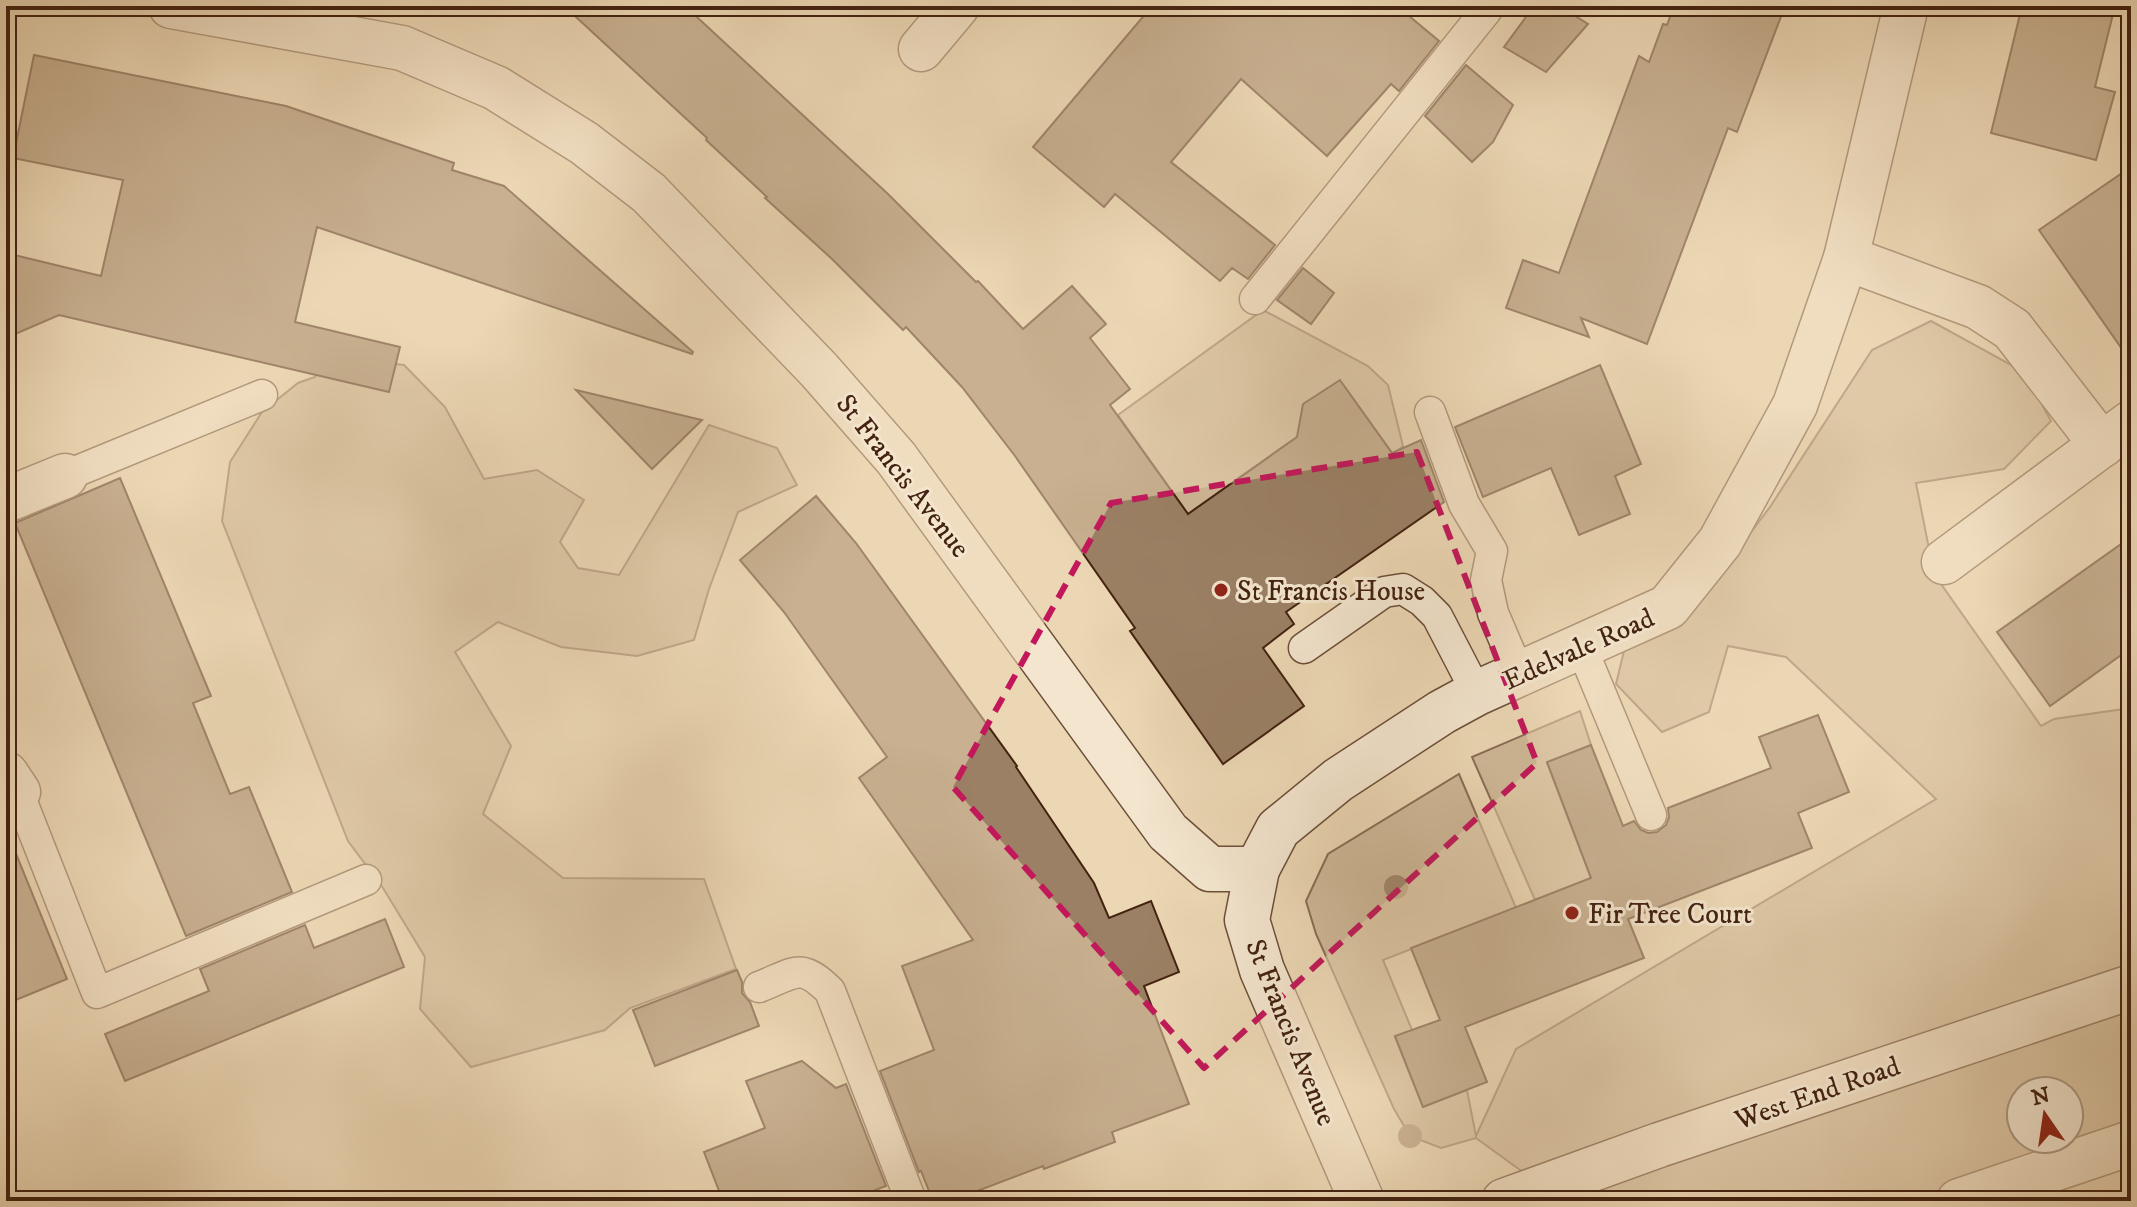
<svg xmlns="http://www.w3.org/2000/svg" width="2137" height="1207" font-family="'IM FELL DW Pica',serif">
<style>
.green{fill:#cfb898;stroke:#896d54;stroke-width:2;fill-rule:evenodd}
.building{fill:#9b8065;stroke:#432210;stroke-width:2}
.lines{fill:none;stroke-linecap:round;stroke-linejoin:round}
.lane-casing{stroke:#6d4f39;stroke-width:33}
.street-casing{stroke:#6d4f39;stroke-width:47}
.secondary-casing{stroke:#432210;stroke-width:47}
.lane{stroke:#f3e5ce;stroke-width:30}
.street{stroke:#f3e5ce;stroke-width:44}
.secondary{stroke:#f3e5ce;stroke-width:44}
.tree{fill:#a2886c}
.marked{fill:none;stroke:#c2185b;stroke-width:6;stroke-dasharray:16 10;stroke-linejoin:round}
.poi-dot{fill:#8f2418;stroke:#f3e5ce;stroke-width:3}
.labels{text-anchor:middle;stroke-width:6;stroke-linejoin:round;paint-order:stroke}
.street-label{font-size:28px;fill:#432210;stroke:#f3e5ce}
.poi-label{font-size:28px;fill:#432210;stroke:#f3e5ce;text-anchor:start}
</style>
<rect width="100%" height="100%" fill="#ecd7b4"/>
<filter id="stains"><feTurbulence type="fractalNoise" baseFrequency=".0025" numOctaves="4"/><feColorMatrix values="0 0 0 0 .2 0 0 0 0 .09 0 0 0 0 .02 0 0 0 .5 -.17"/></filter>
<radialGradient id="worn" r=".72"><stop offset=".6" stop-color="#630" stop-opacity="0"/><stop offset="1" stop-color="#630" stop-opacity=".3"/></radialGradient>
<g class="green">
<path d="M1263 310 1368 366 1388 385 1403 446 1393 454 1351 396 1323 391 1297 437 1188 514 1118 415Z"/>
<path d="M1931 321 2024 372 2051 421 2004 469 1916 483 1934 574 2041 726 2054 719 2131 708V1143L1959 1201H1504L1542 1186 1476 1138 1441 1148 1410 1136 1394 1109 1316 934 1306 901 1328 854 1459 774 1516 908 1383 960 1412 1030 1395 1037 1423 1107 1467 1090 1476 1136 1516 1049 1936 799 1786 657 1728 646 1709 712 1662 732 1616 684 1626 643 1704 594 1770 507 1872 350ZM2021 1091H2069V1139H2021Z"/>
<path d="M321 356 404 365 445 407 484 479 537 470 584 500 560 542 578 568 619 575 709 425 777 448 797 485 738 512 709 589 694 640 637 656 561 647 498 622 455 652 511 746 483 814 563 878 704 879 736 969 630 1008 605 1030 471 1067 420 1009 425 957 383 888 348 841 222 521 230 462 262 412 298 383 315 377Z"/>
<path d="M1580 711 1591 745 1547 763 1591 878 1535 900 1472 757Z"/>
</g>
<g class="building">
<path d="M564 6H685L888 194 976 282 978 281 1023 329 1072 286 1106 324 1090 338 1130 389 1110 405 1188 514 1297 437 1303 404 1340 380 1392 453 1421 440 1444 502 1286 612 1294 624 1263 648 1304 706 1223 764 1130 631 1135 628 1015 456 962 387 906 327 903 330 832 259 765 198 767 197 706 140 707 138Z"/>
<path d="M1152 6H1397L1439 41 1399 91 1391 84 1327 156 1241 79 1171 162 1275 245 1248 279 1232 268 1220 281 1115 194 1104 207 1033 147Z"/>
<path d="M1534 6H1559L1588 24 1546 72 1504 47Z"/>
<path d="M1674 6H1785L1737 132 1728 128 1647 344 1581 318 1589 337 1506 308 1523 260 1559 273 1639 56 1649 62 1663 24 1667 25Z"/>
<path d="M2022 6H2115L2095 87 2115 92 2096 160 1991 133Z"/>
<path d="M34 55 286 106 454 163 452 170 504 186 693 352 692 354 317 227 295 322 400 347 389 392 59 315 6 338V253L101 276 123 180 13 158Z"/>
<path d="M1466 65 1513 105 1493 142 1472 162 1425 116Z"/>
<path d="M2131 167V362L2039 230Z"/>
<path d="M1303 268 1334 293 1311 324 1277 300Z"/>
<path d="M1600 365 1641 464 1615 476 1630 514 1579 535 1551 468 1483 497 1455 427Z"/>
<path d="M576 390 702 420 652 469Z"/>
<path d="M120 478 211 696 193 703 230 794 249 787 292 892 186 936 15 523Z"/>
<path d="M816 496 856 543 1017 766 1016 767 1094 883 1109 918 1151 901 1179 972 1144 986 1189 1104 1112 1132 1115 1142 1044 1169 1043 1166 951 1201H933L921 1171 919 1172 880 1071 934 1050 902 966 973 940 859 778 887 757 784 612 740 560Z"/>
<path d="M2131 537V648L2050 706 1997 632Z"/>
<path d="M1818 715 1849 792 1798 813 1812 848 1628 919 1644 958 1465 1027 1487 1082 1423 1107 1395 1036 1440 1020 1411 948 1591 878 1547 762 1591 745 1623 826 1634 821 1641 830 1648 833 1657 832 1666 825 1669 817 1668 808 1771 768 1759 737Z"/>
<path d="M6 834H8L67 979 6 1004Z"/>
<path d="M385 919 404 967 125 1081 105 1034 209 991 200 969 305 925 314 948Z"/>
<path d="M737 970 742 982V993L750 1002 759 1026 655 1066 633 1010Z"/>
<path d="M802 1061 836 1088 846 1084 886 1186 847 1201H723L704 1152 765 1128 746 1081Z"/>
</g>
<g class="lines">
<g class="lane-casing">
<g id="lane">
<path d="M1255 299 1486 11 1480 6"/>
<path d="M1430 412 1464 504 1492 551 1486 580 1493 613 1519 674"/>
<path d="M65 476 262 395"/>
<path d="M1581 646 1651 815"/>
<path d="M1304 648 1384 592 1403 589 1422 601 1437 616 1477 693"/>
<path d="M6 797 18 792 97 993 366 880"/>
<path d="M759 987C795 973 800 961 830 991L911 1201"/>
</g>
</g>
<g class="street-casing">
<g id="street">
<path d="M171 6 402 48 496 88 584 143 649 193 819 370 896 458 1168 832 1210 869H1257L1247 920 1262 970 1362 1201"/>
<path d="M921 49 957 6"/>
<path d="M1846 258 1978 307 2012 329 2102 445"/>
<path d="M6 500 65 476"/>
<path d="M1944 562 2131 423"/>
<path d="M6 774 18 792"/>
<path d="M1257 869 1278 829 1338 780 1442 712 1477 693 1668 607 1720 542 1795 405 1846 258 1906 6"/>
<path d="M1959 1201 2131 1143"/>
</g>
</g>
<g class="secondary-casing">
<path id="secondary" d="M1504 1201 1659 1145 2131 987"/>
</g>
<use href="#lane" class="lane"/>
<use href="#street" class="street"/>
<use href="#secondary" class="secondary"/>
</g>
<g class="tree">
<circle cx="1396" cy="887" r="12"/>
<circle cx="1410" cy="1136" r="12"/>
</g>
<path d="M0 0H2137V1207H0ZM1417 452 1537 763 1204 1068 953 787 1111 503Z" fill="#ecd7b4" fill-opacity=".55" fill-rule="evenodd"/>
<path class="marked" d="M1417 452 1537 763 1204 1068 953 787 1111 503Z"/>
<g class="poi-dot">
<circle cx="1221" cy="590" r="8"/>
<circle cx="1572" cy="913" r="8"/>
</g>
<g class="labels">
<g class="street-label">
<text transform="translate(904 475) rotate(52)" y="10">St Francis Avenue</text>
<text transform="translate(1578 648) rotate(-24)" y="10">Edelvale Road</text>
<text transform="translate(1292 1032) rotate(68)" y="10">St Francis Avenue</text>
<text transform="translate(1817 1092) rotate(-19)" y="10">West End Road</text>
</g>
<g class="poi-label">
<text x="1237" y="600">St Francis House</text>
<text x="1588" y="923">Fir Tree Court</text>
</g>
</g>
<rect width="2137" height="1207" fill="none" stroke="#ecd7b4" stroke-width="32"/>
<rect x="8" y="8" width="2121" height="1191" fill="none" stroke="#432210" stroke-width="4"/>
<rect x="16" y="16" width="2105" height="1175" fill="none" stroke="#432210" stroke-width="2"/>
<g transform="translate(2045 1115) rotate(347)"><circle r="38" fill="#f3e5ce" stroke="#ad9782" stroke-width="2"/>
<path d="M0-6L14 30L0 20L-14 30Z" fill="#8f2418"/>
<text y="-12" font-size="22" font-weight="bold" text-anchor="middle" fill="#432210">N</text>
</g>
<rect width="100%" height="100%" filter="url(#stains)"/>
<rect width="100%" height="100%" fill="url(#worn)"/>
</svg>
